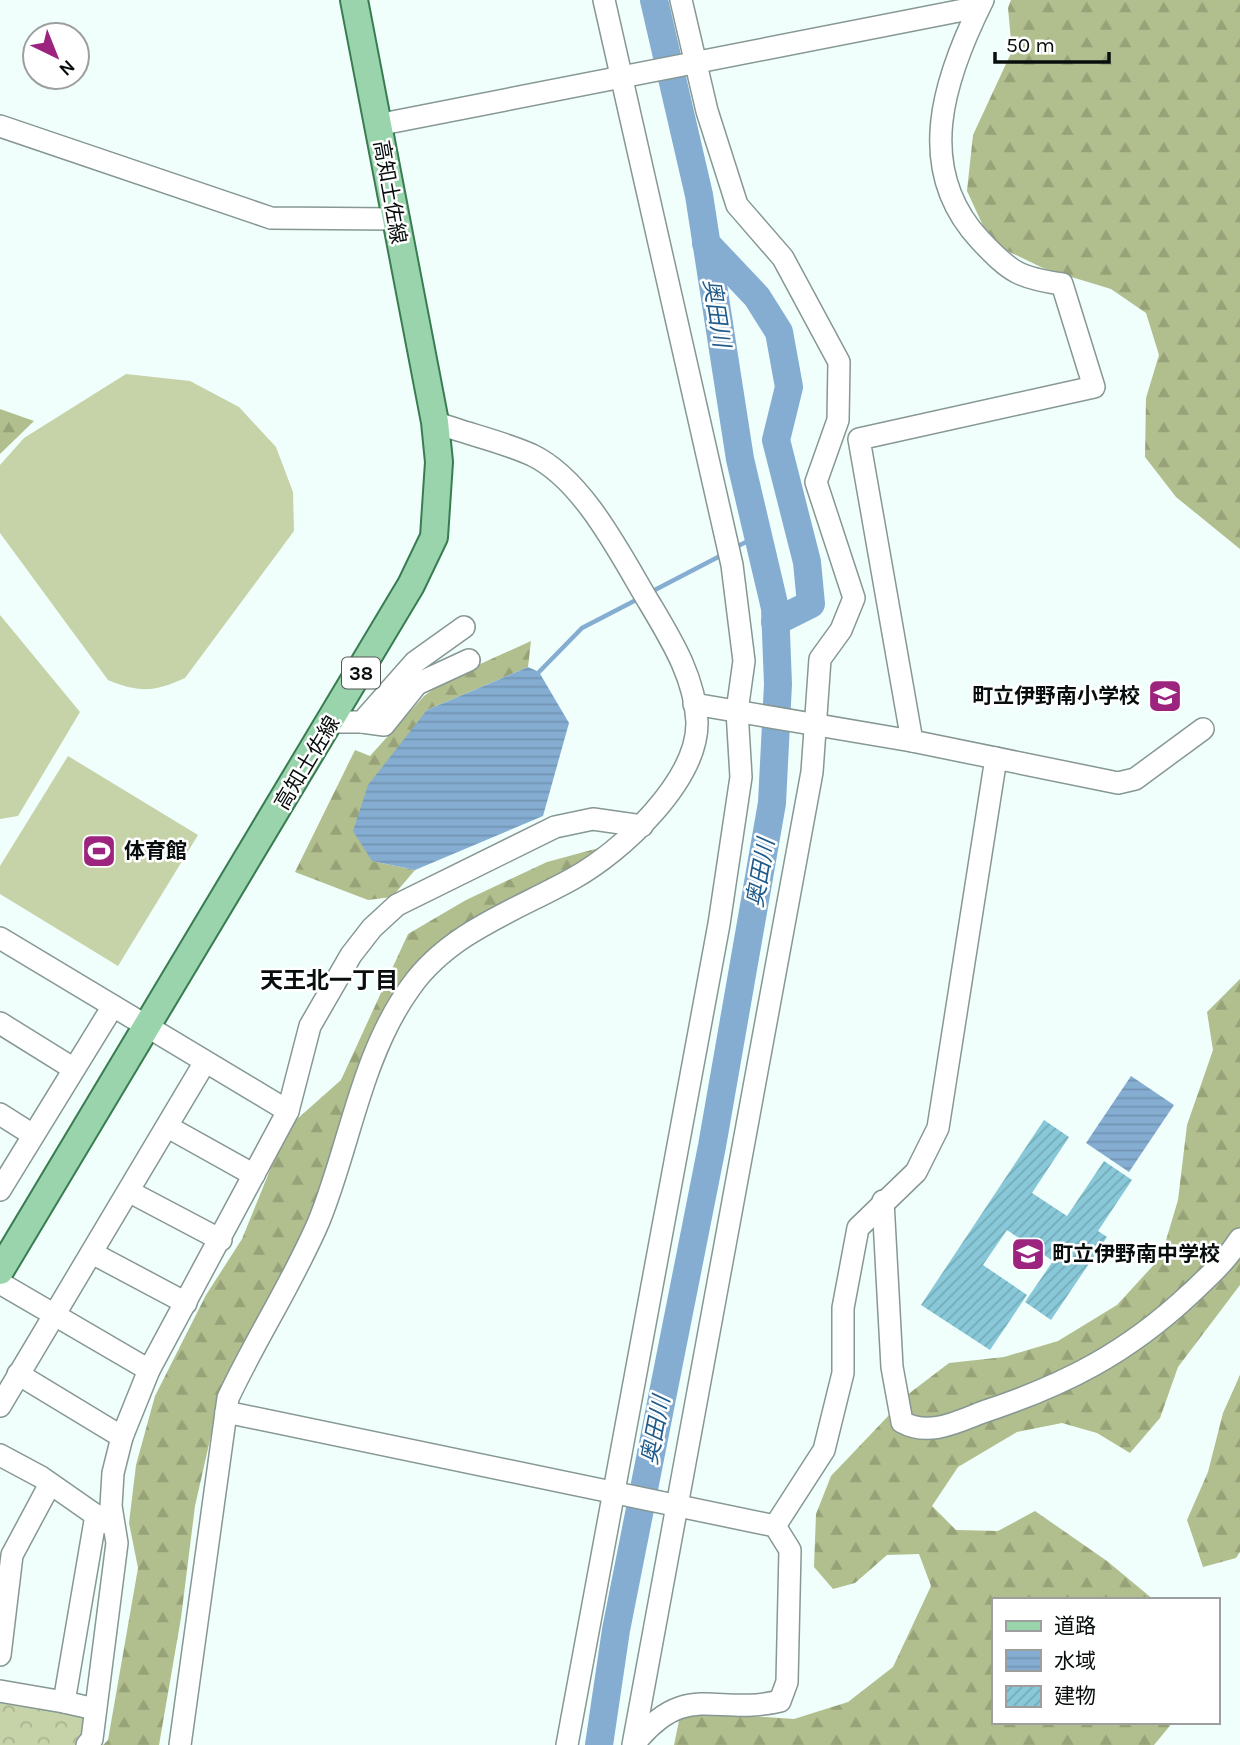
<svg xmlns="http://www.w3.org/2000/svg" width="1240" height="1745" font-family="Karla,'Noto Sans JP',sans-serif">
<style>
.forest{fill:url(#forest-firs)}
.park{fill:url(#park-crowns)}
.pitch{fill:#c6d2a8}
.water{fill:url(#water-rules)}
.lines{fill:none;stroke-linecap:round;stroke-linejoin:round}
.stream{stroke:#85add2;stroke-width:4.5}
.river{stroke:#85add2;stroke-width:28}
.building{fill:url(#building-hatch)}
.minor-casing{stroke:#869794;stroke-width:24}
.major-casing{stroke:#3a7c51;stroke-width:30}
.minor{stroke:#fff;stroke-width:21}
.major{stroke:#99d4ad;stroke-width:26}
.labels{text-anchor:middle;stroke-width:5;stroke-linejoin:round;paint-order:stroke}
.shield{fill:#fff;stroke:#525656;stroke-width:2}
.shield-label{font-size:19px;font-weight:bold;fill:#080e0d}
.street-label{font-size:21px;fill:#080e0d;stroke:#fff}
.poi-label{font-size:21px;font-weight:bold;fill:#080e0d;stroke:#fff;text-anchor:start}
.water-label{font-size:23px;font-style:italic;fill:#1f5b8b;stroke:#fff}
.neighbourhood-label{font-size:23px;font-weight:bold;fill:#080e0d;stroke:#fff}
</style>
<defs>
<pattern id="forest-firs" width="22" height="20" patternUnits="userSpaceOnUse" patternTransform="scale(1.75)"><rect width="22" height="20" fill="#b1be8d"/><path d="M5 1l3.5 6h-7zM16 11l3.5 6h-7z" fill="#97a278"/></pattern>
<pattern id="park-crowns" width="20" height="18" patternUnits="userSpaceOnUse" patternTransform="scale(1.75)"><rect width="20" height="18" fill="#c6d2a8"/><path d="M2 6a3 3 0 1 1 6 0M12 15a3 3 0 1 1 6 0" fill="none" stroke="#a9b38f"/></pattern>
<pattern id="water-rules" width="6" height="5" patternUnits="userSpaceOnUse" patternTransform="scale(1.75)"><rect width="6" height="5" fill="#85add2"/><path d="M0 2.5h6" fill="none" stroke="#7194b3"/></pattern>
<pattern id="building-hatch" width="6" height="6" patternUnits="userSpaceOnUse" patternTransform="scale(1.75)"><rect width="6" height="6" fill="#88c8d8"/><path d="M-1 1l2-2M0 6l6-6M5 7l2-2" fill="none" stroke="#74abb8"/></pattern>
</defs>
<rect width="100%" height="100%" fill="#f0fffc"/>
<g class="forest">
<path d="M1011 0H1240V549L1176 497 1145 457 1146 398 1159 355 1146 313 1111 289 1045 269 991 243 967 191 973 135 1012 51 1008 8Z"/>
<path d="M0 409 34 421 0 454Z"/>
<path d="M531 641 528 667 427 710 372 861 415 870 392 897 368 900 295 872 355 750 370 756 424 696 447 679Z"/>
<path d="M632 839 432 959 393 1041 324 1210 263 1339 214 1422 195 1506 181 1618 159 1745H103L108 1740 138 1568 129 1523 136 1465 155 1396 206 1295 242 1239 287 1128 341 1080 408 934 466 900 547 862Z"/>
<path d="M1240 979V1285L1178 1367 1160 1418 1130 1453 1097 1433 1062 1423 1017 1432 958 1467 932 1506 956 1530 998 1531 1035 1511 1107 1561 1154 1600H993V1722H1173L1154 1745H674L681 1711 794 1719 848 1702 893 1667 931 1586 919 1554 887 1555 855 1583 833 1589 814 1567 816 1514 831 1476 911 1392 949 1363 1004 1357 1058 1341 1117 1305 1161 1257 1178 1200 1187 1125 1213 1050 1207 1012Z"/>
<path d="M1240 1375V1552L1236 1558 1203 1567 1187 1520 1208 1472 1223 1413Z"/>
</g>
<path class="park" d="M0 1700 87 1716 84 1737 79 1745H0Z"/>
<g class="pitch">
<path d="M126 374 190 381 239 407 276 447 293 492 294 531 185 678C155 692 139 693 108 680L0 533V465L24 438Z"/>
<path d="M0 615 80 712 18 816 0 819Z"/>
<path d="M68 756 198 835 118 966 0 894V866Z"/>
</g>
<g class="water">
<path d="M528 667 539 672 569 723 543 816 415 870 372 861 353 831 368 785 427 710Z"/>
<path d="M1131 1076 1174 1105 1129 1172 1086 1143Z"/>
</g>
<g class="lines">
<g class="stream">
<path d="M736 547 758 536"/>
<path d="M649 593 722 555"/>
<path d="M539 672 582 628 638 599"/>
</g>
<g class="river">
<path d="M706 243 757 297 779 332 789 387 776 440 807 562 811 604 775 622"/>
<path d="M599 1745 616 1630 712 1146 772 803 778 684 775 608 740 459 699 195 654 0"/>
</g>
</g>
<path class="building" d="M1044 1120 1069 1137 1032 1193 1067 1216 1104 1161 1132 1180 1098 1231 1107 1237 1051 1320 1025 1302 1053 1261 1007 1230 983 1265 1027 1295 990 1350 921 1305Z"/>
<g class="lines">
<g class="minor-casing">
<g id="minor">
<path d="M377 125 979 7"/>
<path d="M0 126 271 218 394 219"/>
<path d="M694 704 912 741 1118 783 1135 779 1203 729"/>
<path d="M332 722H362L415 662 464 627"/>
<path d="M362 722 384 725 417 684 469 660"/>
<path d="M912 741 859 439 1094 387 1062 284C1019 278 1010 272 980 240 913 168 944 78 983 0"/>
<path d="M0 938 288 1111"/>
<path d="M0 1023 74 1069"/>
<path d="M0 1114 33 1135"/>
<path d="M168 1127 254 1175"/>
<path d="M0 1190 113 1006"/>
<path d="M130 1192 221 1240"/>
<path d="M883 1201 892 1367 902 1422C929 1437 957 1422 983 1412 1065 1385 1127 1353 1190 1294 1209 1276 1226 1261 1240 1239"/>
<path d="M92 1253 186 1303"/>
<path d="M0 1283 149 1370"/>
<path d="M18 1374 122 1437"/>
<path d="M0 1406 205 1062"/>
<path d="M226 1412 775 1526 790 1550 787 1682 780 1701C715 1717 687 1679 635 1743"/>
<path d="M0 1455 41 1477 107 1523"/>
<path d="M775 1526 824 1450 843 1373V1308L858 1228 916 1172 938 1128 996 758"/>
<path d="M0 1655 12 1555 50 1484"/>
<path d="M0 1691 64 1702"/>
<path d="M95 1709 64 1702 96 1515"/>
<path d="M87 1745 92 1739 117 1543 111 1506 113 1473 122 1437 149 1370 288 1111 310 1026 351 955 372 928 397 905 555 827 593 819 642 826"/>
<path d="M180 1745 228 1398C256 1338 293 1282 319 1221 350 1145 361 1056 410 988 449 932 517 910 574 878 621 852 698 781 697 722 695 678 672 641 650 604 621 556 584 480 532 455 501 441 466 434 435 422"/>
<path d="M567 1745 719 924 741 777 737 711 744 661 732 565 604 0"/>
<path d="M633 1745 812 772 820 659 841 630 854 598 816 482 838 420 839 362 783 258 737 205 707 111 681 0"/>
</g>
</g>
<g class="major-casing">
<path id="major" d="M0 1271 411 585 434 537 439 462 435 422 354 0"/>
</g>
<use href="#minor" class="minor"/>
<use href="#major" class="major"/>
</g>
<defs>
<g id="school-square" transform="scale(1.75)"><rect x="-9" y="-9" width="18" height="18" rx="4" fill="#9c247e" stroke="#fff"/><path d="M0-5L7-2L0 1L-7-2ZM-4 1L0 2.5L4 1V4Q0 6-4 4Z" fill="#fff"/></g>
<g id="stadium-square" transform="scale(1.75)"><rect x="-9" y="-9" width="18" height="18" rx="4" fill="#9c247e" stroke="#fff"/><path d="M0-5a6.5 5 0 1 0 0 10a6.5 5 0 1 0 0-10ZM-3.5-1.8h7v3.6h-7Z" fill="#fff"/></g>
</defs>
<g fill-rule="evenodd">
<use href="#school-square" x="1165" y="696"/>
<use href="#stadium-square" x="99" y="851"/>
<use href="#school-square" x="1028" y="1254"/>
</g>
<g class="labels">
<rect class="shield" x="342" y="657.5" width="38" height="31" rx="5"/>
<g class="shield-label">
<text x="361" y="680">38</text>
</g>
<g class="street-label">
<text transform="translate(390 192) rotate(80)" y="7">高知土佐線</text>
<text transform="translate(307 763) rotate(-59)" y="7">高知土佐線</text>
</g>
<g class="poi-label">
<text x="1140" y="703" text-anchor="end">町立伊野南小学校</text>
<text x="124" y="858">体育館</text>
<text x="1052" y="1261">町立伊野南中学校</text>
</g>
<g class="water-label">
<text transform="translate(717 313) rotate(81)" y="8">奥田川</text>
<text transform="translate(760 873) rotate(-80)" y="8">奥田川</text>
<text transform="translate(655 1430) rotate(-79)" y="8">奥田川</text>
</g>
<g class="neighbourhood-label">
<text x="329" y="988">天王北一丁目</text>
</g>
</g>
<rect x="992" y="1598" width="228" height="126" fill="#ffffff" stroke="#9c9f9e" stroke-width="2"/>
<rect x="1006" y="1621" width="35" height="10" fill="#99d4ad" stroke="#9c9f9e" stroke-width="2"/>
<text x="1054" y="1633" font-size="21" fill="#080e0d">道路</text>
<rect x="1006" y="1650" width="35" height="21" fill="url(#water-rules)" stroke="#9c9f9e" stroke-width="2"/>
<text x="1054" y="1668" font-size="21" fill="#080e0d">水域</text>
<rect x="1006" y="1686" width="35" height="21" fill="url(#building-hatch)" stroke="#9c9f9e" stroke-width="2"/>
<text x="1054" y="1703" font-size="21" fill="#080e0d">建物</text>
<g transform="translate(56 56) rotate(137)"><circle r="33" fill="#ffffff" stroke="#9c9f9e" stroke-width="2"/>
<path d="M0-5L12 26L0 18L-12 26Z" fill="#9c247e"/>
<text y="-10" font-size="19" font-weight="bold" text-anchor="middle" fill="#080e0d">N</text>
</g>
<path d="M995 52v10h114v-10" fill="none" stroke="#080e0d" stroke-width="3.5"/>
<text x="1006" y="52" font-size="21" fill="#080e0d" stroke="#ffffff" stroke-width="5" paint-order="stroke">50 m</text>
</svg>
